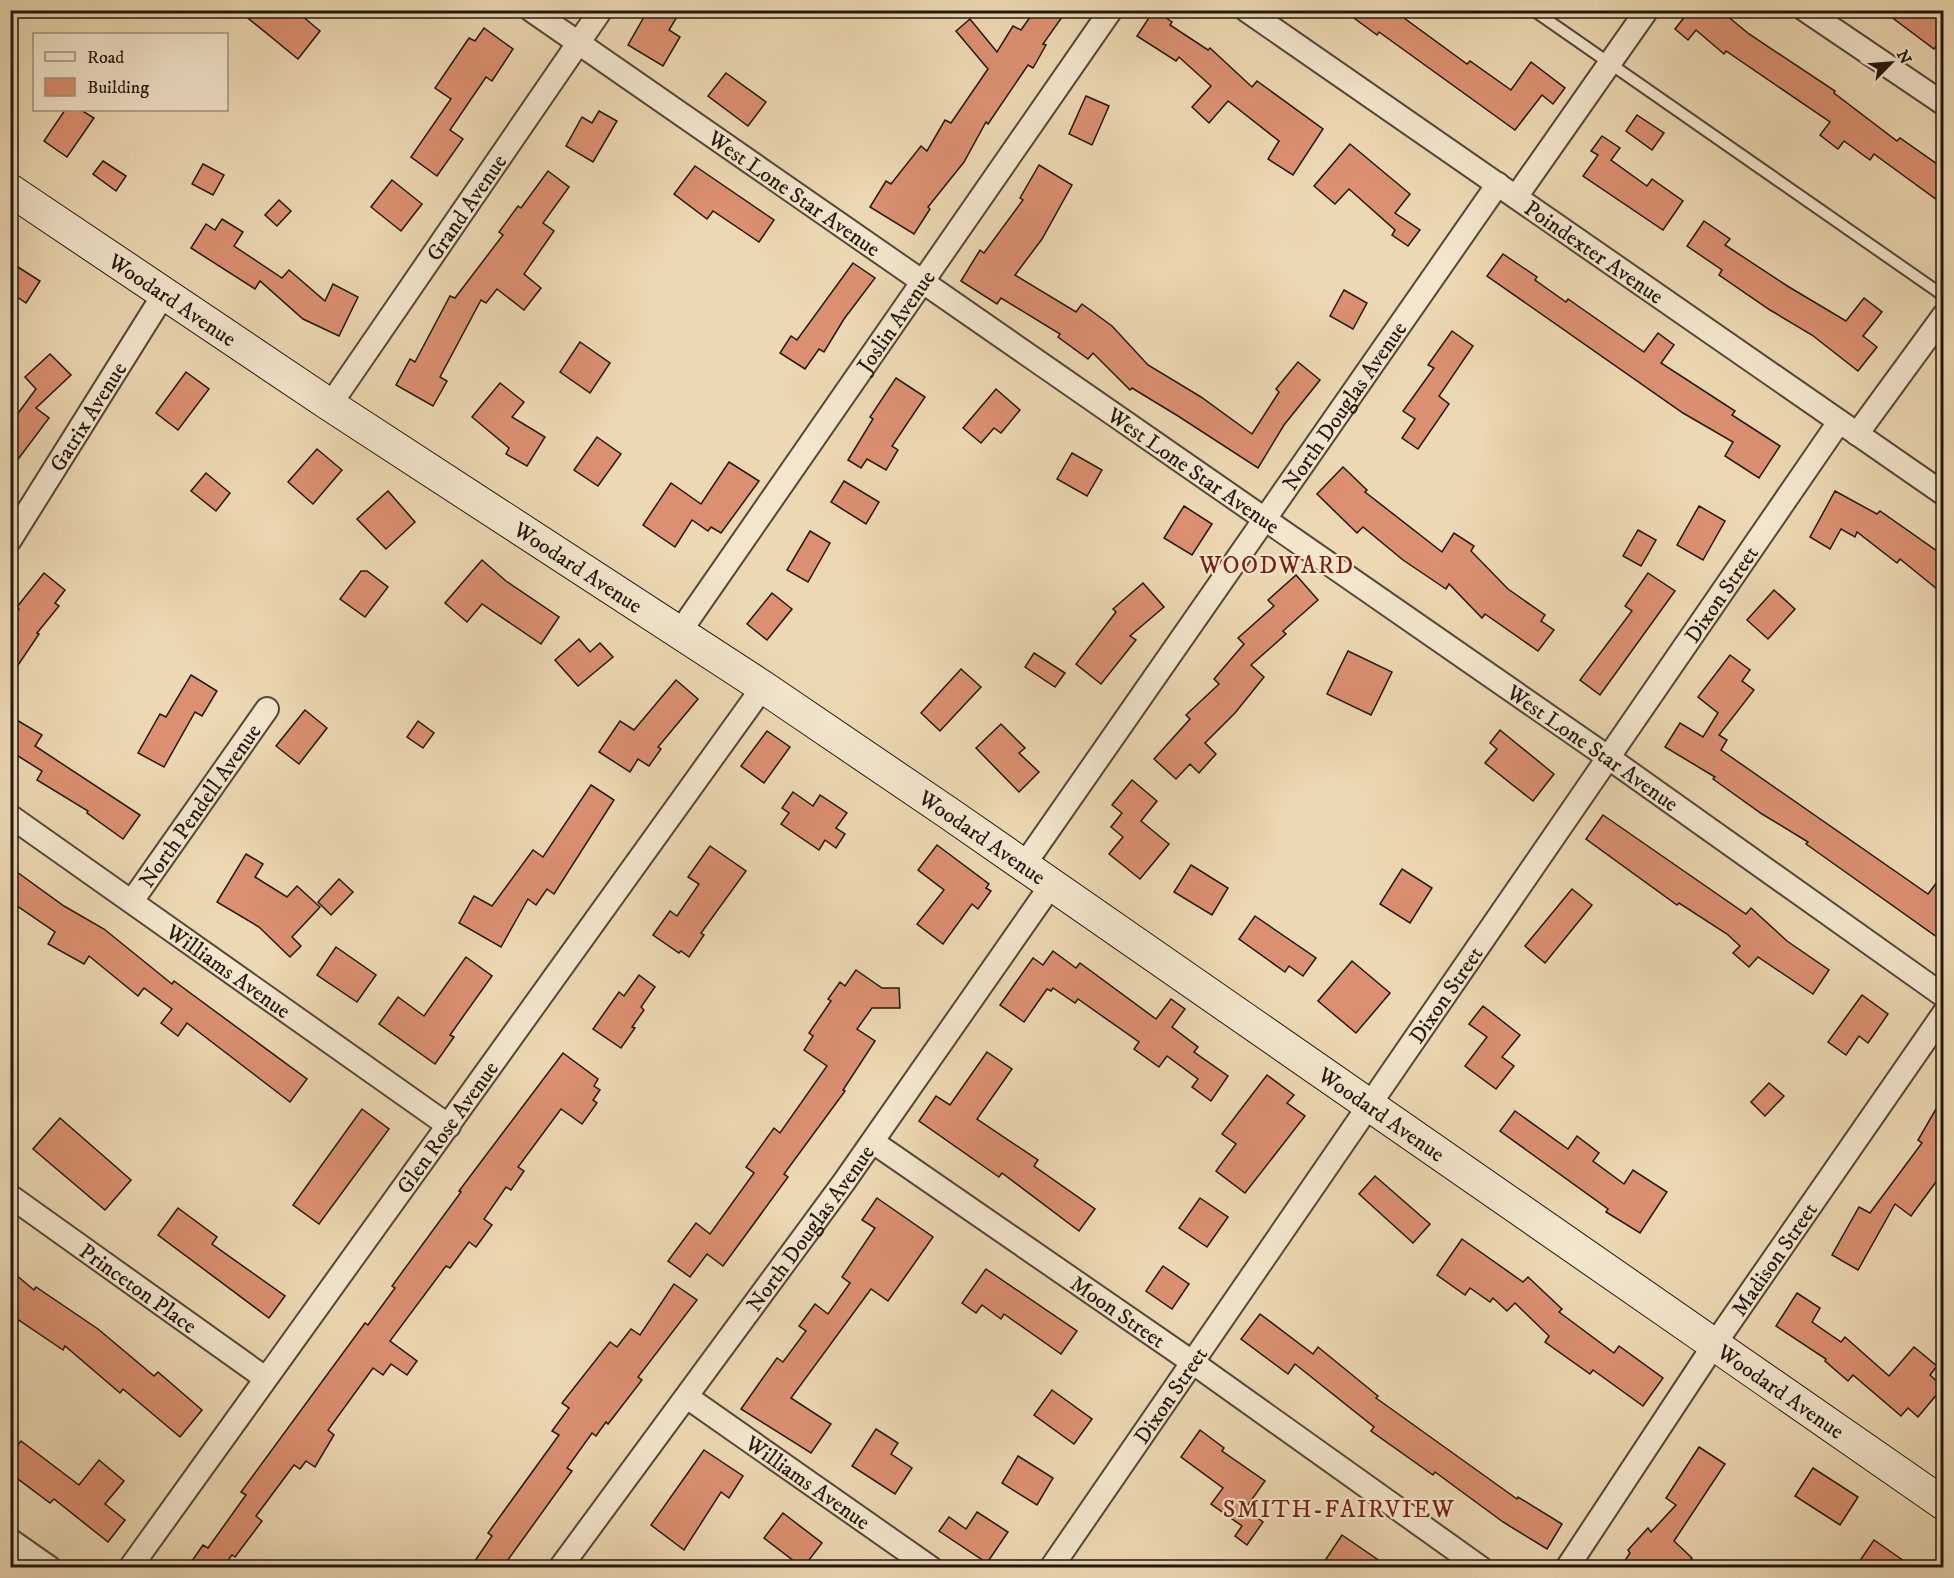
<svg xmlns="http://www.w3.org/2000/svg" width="1954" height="1578" font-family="'IM FELL DW Pica',serif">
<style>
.building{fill:#db9071;stroke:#22180f;stroke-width:1.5}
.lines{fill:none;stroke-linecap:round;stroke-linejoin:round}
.lane-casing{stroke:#544838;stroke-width:14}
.street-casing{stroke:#544838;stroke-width:26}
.secondary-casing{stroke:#22180f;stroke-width:34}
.lane{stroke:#f3e6cd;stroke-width:10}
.street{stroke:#f3e6cd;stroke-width:22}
.secondary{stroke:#f3e6cd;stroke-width:32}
.labels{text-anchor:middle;stroke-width:4.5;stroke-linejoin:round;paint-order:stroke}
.street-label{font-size:22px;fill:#22180f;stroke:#f3e6cd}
.neighbourhood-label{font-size:24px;letter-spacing:1.5px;fill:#7a1f14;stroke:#f3e6cd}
</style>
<rect width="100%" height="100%" fill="#ecd8b2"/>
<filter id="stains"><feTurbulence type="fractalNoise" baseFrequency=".00333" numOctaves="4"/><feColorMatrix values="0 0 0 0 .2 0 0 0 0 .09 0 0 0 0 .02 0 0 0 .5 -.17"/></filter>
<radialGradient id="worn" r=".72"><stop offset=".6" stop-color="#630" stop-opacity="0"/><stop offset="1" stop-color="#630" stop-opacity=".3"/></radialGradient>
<g class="building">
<path d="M238 10H295L320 31 298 59Z"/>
<path d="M648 10H681L669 30 680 37 663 66 628 45Z"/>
<path d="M1035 10H1067L1043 44 1046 45 1033 68 1028 65 988 124 986 122 964 162 928 207 930 209 914 234 870 207 886 181 891 184 921 146 927 151 945 120 951 123 988 69 956 31 970 19 997 52 1013 26 1021 30Z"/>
<path d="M1154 10 1172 22 1170 25 1208 50 1210 48 1252 87 1257 81 1323 129 1293 175 1268 159 1279 141 1228 101 1209 123 1192 107 1211 86 1179 57 1176 61 1137 36Z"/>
<path d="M1343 10H1393L1467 64 1470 61 1511 90 1531 62 1565 88 1553 104 1542 95 1515 130 1379 32 1377 35Z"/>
<path d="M1690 10 1701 18 1708 10H1720L1749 34 1835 91 1834 93 1897 141 1900 138 1944 169V205L1874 154 1870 160 1844 141 1838 149 1820 135 1830 122 1726 51 1724 54 1696 30 1688 40 1675 29Z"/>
<path d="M1882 10H1933L1944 18V36L1934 49Z"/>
<path d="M484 28 513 49 492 81 486 77 450 130 463 139 437 176 411 157 451 99 435 88 469 38 475 41Z"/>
<path d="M726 73 766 102 748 126 708 96Z"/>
<path d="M1086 96 1109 106 1092 145 1069 134Z"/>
<path d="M65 110H81L94 118 67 157 44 141Z"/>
<path d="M599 111 617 121 593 162 566 146 582 117 592 123Z"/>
<path d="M1637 115 1664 133 1652 150 1626 131Z"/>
<path d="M1602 136 1620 148 1611 160 1647 186 1652 179 1683 201 1663 230 1583 176 1598 155 1591 151Z"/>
<path d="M1350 144 1410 194 1395 213 1420 230 1408 246 1392 235 1395 230 1349 189 1335 204 1314 186Z"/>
<path d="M103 161 126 176 116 191 93 174Z"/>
<path d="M203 164 224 175 213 195 192 184Z"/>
<path d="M1039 165 1072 185 1042 239 1015 275 1076 312 1082 304 1112 326 1148 365 1201 397 1252 434 1279 392 1276 389 1298 362 1320 380 1284 425 1258 468 1178 416 1132 388 1130 390 1093 353 1088 359 1058 337 1060 334 1001 298 997 304 961 281 980 250 984 253 1023 200 1020 198Z"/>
<path d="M695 166 774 220 759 242 713 211 707 219 674 194Z"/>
<path d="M548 171 569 187 543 223 554 231 524 274 541 288 524 310 497 289 486 303 481 300 440 377 447 381 433 406 396 385 410 359 415 362 450 296 455 298 503 235 499 232 518 206 521 208Z"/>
<path d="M392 180 422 204 401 231 371 207Z"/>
<path d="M279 200 291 211 277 226 265 215Z"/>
<path d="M222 219 243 232 234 246 282 278 289 270 325 301 333 284 358 297 339 336 303 319 260 281 255 289 191 248 206 224 215 230Z"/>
<path d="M1704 221 1730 239 1725 245 1789 287 1846 321 1864 298 1882 312 1863 336 1877 347 1858 371 1812 335 1770 310 1719 275 1722 270 1687 246Z"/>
<path d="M1503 254 1537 277 1535 280 1566 302 1568 299 1644 352 1658 333 1674 345 1661 363 1735 411 1732 415 1780 446 1759 478 1725 456 1733 442 1683 413 1487 276Z"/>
<path d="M10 262 40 281 26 303 10 292Z"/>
<path d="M853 263 875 278 844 319 824 352 819 349 805 369 780 353 791 336 797 340Z"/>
<path d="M1344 290 1367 303 1353 329 1330 316Z"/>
<path d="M1452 331 1473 346 1439 396 1449 404 1418 449 1402 438 1415 419 1403 411 1434 368 1428 365Z"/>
<path d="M580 342 610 363 590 393 560 372Z"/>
<path d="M50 354 71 375 36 408 49 418 10 470V424L36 389 25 377Z"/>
<path d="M186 372 209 389 178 430 156 413Z"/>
<path d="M896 378 925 397 892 446 898 450 886 470 867 459 861 468 848 460 873 419 870 417Z"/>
<path d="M500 383 524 402 512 417 545 437 527 466 506 454 509 448 472 417Z"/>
<path d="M996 389 1020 410 1001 433 994 428 981 443 963 428Z"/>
<path d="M597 437 621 454 598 486 574 470Z"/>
<path d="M317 449 342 470 313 504 288 482Z"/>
<path d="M1072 453 1102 470 1087 496 1057 479Z"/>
<path d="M729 462 759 481 721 533 711 527 708 531 692 520 675 547 643 525 671 483 701 504Z"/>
<path d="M1343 467 1367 490 1365 492 1442 552 1454 533 1474 546 1471 551 1508 589 1545 615 1541 621 1554 630 1538 651 1485 614 1482 618 1449 584 1446 589 1403 560 1363 527 1357 533 1317 494Z"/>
<path d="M206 473 230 493 216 511 191 491Z"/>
<path d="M844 481 879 502 866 524 831 502Z"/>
<path d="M388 491 415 522 386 549 357 519Z"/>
<path d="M1835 491 1877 514 1880 511 1944 556V580L1937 589 1900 559 1897 563 1857 532 1855 537 1841 529 1830 549 1810 537Z"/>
<path d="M1184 506 1212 524 1192 555 1164 538Z"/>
<path d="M1699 506 1725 521 1703 560 1677 545Z"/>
<path d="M1638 530 1656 540 1641 566 1623 556Z"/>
<path d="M810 531 830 543 808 582 787 570Z"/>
<path d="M482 560 506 581 559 617 541 644 482 604 467 622 445 603Z"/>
<path d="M361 571H367L388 587 365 617 340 599Z"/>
<path d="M44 573 65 590 55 603 59 606 37 633 39 634 10 677V623L19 609 17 607Z"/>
<path d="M1648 573 1675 591 1600 695 1580 680 1632 611 1625 606Z"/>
<path d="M1296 575 1318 600 1283 631 1286 634 1251 665 1264 677 1235 713 1205 743 1216 754 1199 773 1190 764 1176 779 1154 759 1190 719 1186 715 1219 684 1214 679 1244 644 1238 638 1274 606 1268 600Z"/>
<path d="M1143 583 1164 607 1130 636 1136 640 1101 684 1076 664 1116 612 1113 609Z"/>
<path d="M1774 590 1795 609 1768 639 1747 620Z"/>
<path d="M772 593 792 609 767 640 747 624Z"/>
<path d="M579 639 590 652 600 643 613 657 578 686 555 660Z"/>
<path d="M1348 651 1392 672 1371 715 1327 694Z"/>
<path d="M1034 653 1065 673 1055 687 1025 667Z"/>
<path d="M1730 655 1750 670 1742 681 1754 690 1719 735 1727 740 1721 750 1928 894 1944 873V942L1806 844 1808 842 1762 814 1713 779 1715 777 1665 747 1680 723 1703 737 1718 713 1698 697Z"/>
<path d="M961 669 981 687 940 731 921 713Z"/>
<path d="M191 675 217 691 202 716 195 712 164 767 138 753 160 714 166 717Z"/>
<path d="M676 680 698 699 658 747 661 749 649 766 638 759 630 772 599 752 620 721 634 730Z"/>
<path d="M305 710 327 728 299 764 276 746Z"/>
<path d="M10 716 42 735 35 746 140 815 123 839 87 813 88 811 37 780 42 771 10 751Z"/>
<path d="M418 721 434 733 423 748 407 737Z"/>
<path d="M1001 724 1025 748 1019 753 1039 772 1019 792 976 748Z"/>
<path d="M1500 730 1554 774 1533 801 1485 763 1497 749 1490 743Z"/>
<path d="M767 731 790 747 764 783 741 766Z"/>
<path d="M1132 780 1157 801 1141 821 1169 844 1140 879 1109 854 1123 837 1111 827 1122 813 1112 805Z"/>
<path d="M591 785 614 800 554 894 547 889 536 905 528 899 501 947 459 923 474 896 492 906 533 850 543 857Z"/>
<path d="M793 792 813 806 820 795 847 813 836 828 845 834 836 848 825 840 819 850 781 824 789 813 782 808Z"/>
<path d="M1603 815 1746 914 1751 908 1787 941 1829 970 1813 994 1758 957 1749 967 1733 953 1740 946 1727 934 1679 903 1677 905 1586 839Z"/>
<path d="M937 845 989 884 986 888 991 891 978 909 972 904 943 944 917 924 944 890 918 870Z"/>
<path d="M710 846 746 871 701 933 704 935 689 957 681 951 679 953 653 935 670 911 677 916 699 884 688 877Z"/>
<path d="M246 854 263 864 255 877 287 897 297 886 320 907 292 937 301 946 290 957 259 927 217 902Z"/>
<path d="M1191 865 1228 888 1212 915 1174 892Z"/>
<path d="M10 867 64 906 104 929 172 984 174 981 307 1079 290 1102 187 1023 178 1036 161 1023 172 1009 144 988 138 996 89 956 84 964 48 944 55 932 10 901Z"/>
<path d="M1402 869 1432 888 1410 923 1380 904Z"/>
<path d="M339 879 353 892 331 915 318 902Z"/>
<path d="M1572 889 1592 905 1545 963 1525 946Z"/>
<path d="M1255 916 1316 958 1303 976 1289 966 1285 972 1239 939Z"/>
<path d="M336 947 376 975 357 1002 317 975Z"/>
<path d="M1053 951 1076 968 1080 963 1156 1019 1171 999 1185 1009 1172 1027 1198 1047 1194 1052 1228 1076 1211 1101 1192 1087 1198 1079 1167 1056 1159 1067 1134 1049 1139 1042 1078 999 1075 1003 1053 988 1051 991 1047 989 1024 1022 1000 1005 1033 958 1043 965Z"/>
<path d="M466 957 492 976 450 1035 454 1037 435 1064 379 1024 398 997 424 1016Z"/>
<path d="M1352 961 1390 993 1356 1033 1318 1001Z"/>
<path d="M856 970 882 988H899L900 1008H872L857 1029 875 1041 843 1090 845 1091 784 1174 788 1177 723 1266 707 1254 690 1277 668 1261 696 1223 710 1234 754 1173 746 1167 774 1128 780 1133 827 1066 804 1050 813 1036 809 1033 831 1001 828 999 840 982 845 986Z"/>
<path d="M639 975 655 987 641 1007 644 1010 632 1027 635 1028 621 1048 593 1029 619 992 624 996Z"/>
<path d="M1862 995 1888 1014 1868 1043 1859 1036 1846 1055 1828 1042Z"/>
<path d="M1483 1006 1520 1035 1502 1057 1514 1066 1496 1089 1465 1066 1487 1037 1469 1024Z"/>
<path d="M987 1052 1012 1069 977 1119 1038 1160 1034 1166 1095 1209 1079 1231 1002 1173 999 1177 919 1121 936 1096 950 1105Z"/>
<path d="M563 1053 598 1079 594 1086 600 1090 593 1100 597 1103 582 1124 561 1109 518 1167 524 1171 511 1190 506 1187 484 1219 492 1225 476 1247 469 1242 450 1268 446 1266 390 1341 417 1361 407 1375 391 1364 383 1375 373 1368 328 1430 334 1435 315 1467 306 1461 300 1469 294 1465 256 1516 262 1521 235 1557 232 1555 222 1568H187L203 1545 208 1548 246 1495 241 1492 365 1323 368 1325 395 1288 392 1286 461 1192 459 1191Z"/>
<path d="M1267 1075 1294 1095 1287 1103 1305 1116 1245 1193 1216 1171 1236 1144 1222 1134Z"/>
<path d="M1769 1083 1784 1096 1765 1116 1751 1102Z"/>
<path d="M1944 1095V1171L1911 1216 1895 1204 1858 1270 1832 1255 1859 1207 1870 1213 1922 1143 1918 1140Z"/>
<path d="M362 1109 389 1129 319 1224 293 1205Z"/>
<path d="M1515 1111 1568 1149 1577 1136 1599 1153 1593 1161 1624 1184 1633 1170 1667 1192 1640 1233 1606 1212 1608 1209 1500 1131Z"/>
<path d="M60 1118 131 1180 105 1210 33 1149Z"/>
<path d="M1375 1176 1430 1224 1413 1243 1359 1194Z"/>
<path d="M877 1198 933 1237 888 1301 871 1289 791 1398 831 1424 811 1453 741 1409 777 1358 783 1362 806 1331 799 1326 815 1304 828 1314 850 1283 842 1277 875 1228 862 1220Z"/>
<path d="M1200 1198 1228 1217 1207 1247 1179 1228Z"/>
<path d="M178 1208 217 1237 212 1244 285 1296 269 1318 158 1235Z"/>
<path d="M1462 1239 1523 1282 1528 1277 1562 1309 1559 1312 1614 1353 1619 1346 1663 1378 1643 1406 1593 1370 1590 1374 1545 1342 1549 1336 1515 1303 1507 1311 1493 1298 1490 1302 1470 1288 1465 1295 1437 1275Z"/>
<path d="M1163 1266 1189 1284 1172 1309 1146 1291Z"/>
<path d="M986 1269 1077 1331 1061 1354 1004 1314 1001 1319 982 1305 976 1313 962 1303Z"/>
<path d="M10 1270 34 1290 36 1287 98 1329 154 1376 158 1372 202 1410 180 1437 123 1389 120 1393 65 1346 63 1350 10 1314Z"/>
<path d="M674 1284 697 1300 638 1377 642 1380 608 1424 606 1422 596 1436 592 1433 567 1468 572 1471 502 1568H470L492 1536 488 1533 559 1435 552 1431 569 1408 562 1403 610 1342 617 1347 631 1329 640 1335Z"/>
<path d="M1797 1293 1820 1308 1812 1322 1841 1342 1845 1337 1889 1376 1914 1347 1937 1366 1930 1375 1943 1387 1918 1417 1908 1408 1901 1416 1853 1375 1848 1381 1825 1361 1826 1359 1776 1326Z"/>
<path d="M1260 1314 1313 1354 1318 1347 1378 1396 1376 1398 1517 1499 1518 1497 1562 1524 1547 1549 1503 1522 1435 1472 1433 1475 1371 1431 1374 1427 1295 1364 1288 1374 1241 1339Z"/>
<path d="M1052 1390 1092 1419 1074 1444 1034 1415Z"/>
<path d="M876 1429 898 1443 891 1454 912 1468 895 1494 852 1466Z"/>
<path d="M1200 1430 1224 1448 1222 1451 1265 1481 1245 1509 1263 1522 1247 1545 1235 1536 1242 1526 1211 1504 1223 1488 1181 1457Z"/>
<path d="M21 1441 79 1485 99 1460 124 1481 105 1504 125 1520 108 1542 54 1499 50 1503 10 1473V1454Z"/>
<path d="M1699 1447 1725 1464 1674 1541 1692 1558 1683 1568H1620L1630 1553 1628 1550 1648 1528 1651 1532 1676 1505 1666 1498Z"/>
<path d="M704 1450 743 1476 729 1498 721 1492 684 1550 651 1525Z"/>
<path d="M1018 1456 1053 1478 1037 1505 1002 1483Z"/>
<path d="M1813 1468 1858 1497 1840 1525 1795 1496Z"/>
<path d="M977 1512 1008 1532 987 1563 939 1531 949 1517 966 1529Z"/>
<path d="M783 1513 822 1543 803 1568 764 1538Z"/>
<path d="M1342 1535 1390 1568H1320Z"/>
<path d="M1874 1540 1914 1568H1855Z"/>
</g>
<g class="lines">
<g class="lane-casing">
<path id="lane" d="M1533 10 1944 296"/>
</g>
<g class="street-casing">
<g id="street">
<path id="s1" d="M531 10 1609 758 1944 996"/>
<path id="s2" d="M1246 10 1944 494"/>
<path d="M1805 10 1944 104"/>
<path d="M1516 197 1647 10"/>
<path id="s3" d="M330 405 601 10"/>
<path d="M1857 434 1944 315"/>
<path id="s4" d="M10 540 164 294"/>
<path id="s5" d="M679 633 1111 10"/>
<path id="s6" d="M10 816 449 1126"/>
<path id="s7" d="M1024 865 1498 184"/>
<path id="s8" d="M132 901 267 709"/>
<path id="s9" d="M873 1142 1192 1362 1481 1568"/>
<path id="s10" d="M10 1196 265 1378"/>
<path id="s11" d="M687 1397 931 1568"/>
<path d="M10 1540 50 1568"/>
<path id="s12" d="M130 1568 763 687"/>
<path id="s13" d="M560 1568 844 1182 1052 884"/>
<path id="s14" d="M1051 1568 1839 422"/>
<path id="s15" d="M1567 1568 1714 1345 1944 1013"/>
</g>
</g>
<g class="secondary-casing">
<g id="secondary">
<path id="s16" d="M10 190 330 405 763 687 947 812 1944 1504"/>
</g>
</g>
<use href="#lane" class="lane"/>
<use href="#street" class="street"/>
<use href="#secondary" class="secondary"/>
</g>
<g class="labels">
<g class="street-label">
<text dy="8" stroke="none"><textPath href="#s1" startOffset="321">West Lone Star Avenue</textPath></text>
<text dy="8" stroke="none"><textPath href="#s3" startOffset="240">Grand Avenue</textPath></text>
<text dy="8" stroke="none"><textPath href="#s2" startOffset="424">Poindexter Avenue</textPath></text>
<text dy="8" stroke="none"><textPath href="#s16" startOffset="196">Woodard Avenue</textPath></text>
<text dy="8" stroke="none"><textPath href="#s5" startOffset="380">Joslin Avenue</textPath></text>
<text dy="8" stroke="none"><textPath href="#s7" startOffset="560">North Douglas Avenue</textPath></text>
<text dy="8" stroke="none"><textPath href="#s4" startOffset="146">Gatrix Avenue</textPath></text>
<text dy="8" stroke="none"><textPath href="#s1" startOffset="807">West Lone Star Avenue</textPath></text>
<text dy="8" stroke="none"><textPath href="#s16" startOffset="682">Woodard Avenue</textPath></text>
<text dy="8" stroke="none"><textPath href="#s14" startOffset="1182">Dixon Street</textPath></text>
<text dy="8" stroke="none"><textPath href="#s1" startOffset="1293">West Lone Star Avenue</textPath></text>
<text dy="8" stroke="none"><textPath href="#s8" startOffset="117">North Pendell Avenue</textPath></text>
<text dy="8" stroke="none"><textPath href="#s16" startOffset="1168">Woodard Avenue</textPath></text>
<text dy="8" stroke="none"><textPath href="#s6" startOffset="268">Williams Avenue</textPath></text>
<text dy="8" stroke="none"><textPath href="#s14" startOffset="696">Dixon Street</textPath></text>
<text dy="8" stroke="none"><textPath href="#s16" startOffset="1654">Woodard Avenue</textPath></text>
<text dy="8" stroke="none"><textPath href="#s12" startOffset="543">Glen Rose Avenue</textPath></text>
<text dy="8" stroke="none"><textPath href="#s13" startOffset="422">North Douglas Avenue</textPath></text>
<text dy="8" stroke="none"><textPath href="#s15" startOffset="372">Madison Street</textPath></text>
<text dy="8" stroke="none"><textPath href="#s10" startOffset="158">Princeton Place</textPath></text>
<text dy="8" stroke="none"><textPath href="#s9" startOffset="298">Moon Street</textPath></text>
<text dy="8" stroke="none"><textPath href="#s16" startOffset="2140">Woodard Avenue</textPath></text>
<text dy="8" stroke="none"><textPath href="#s14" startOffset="210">Dixon Street</textPath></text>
<text dy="8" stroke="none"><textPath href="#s11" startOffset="148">Williams Avenue</textPath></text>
</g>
<g class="neighbourhood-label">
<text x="1277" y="573">WOODWARD</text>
<text x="1339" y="1517">SMITH-FAIRVIEW</text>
</g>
</g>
<rect width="1954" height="1578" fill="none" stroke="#ecd8b2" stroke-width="36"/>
<rect x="12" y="12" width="1930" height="1554" fill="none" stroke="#22180f" stroke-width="3"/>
<rect x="18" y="18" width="1918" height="1542" fill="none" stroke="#22180f" stroke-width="1.5"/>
<rect x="33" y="33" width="195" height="78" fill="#f3e6cd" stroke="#9f9481" stroke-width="1.5"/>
<rect x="45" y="52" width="30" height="9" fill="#f3e6cd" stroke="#9f9481" stroke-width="1.5"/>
<text x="87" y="63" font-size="18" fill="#22180f">Road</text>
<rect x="45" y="78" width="30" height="18" fill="#db9071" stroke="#9f9481" stroke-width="1.5"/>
<text x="87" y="93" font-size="18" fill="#22180f">Building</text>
<g transform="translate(1891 63) rotate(65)" stroke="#f3e6cd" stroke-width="4.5" paint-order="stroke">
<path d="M0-4.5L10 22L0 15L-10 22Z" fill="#22180f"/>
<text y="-9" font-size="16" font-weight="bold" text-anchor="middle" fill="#22180f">N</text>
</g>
<rect width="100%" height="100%" filter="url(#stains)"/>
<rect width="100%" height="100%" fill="url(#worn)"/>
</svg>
